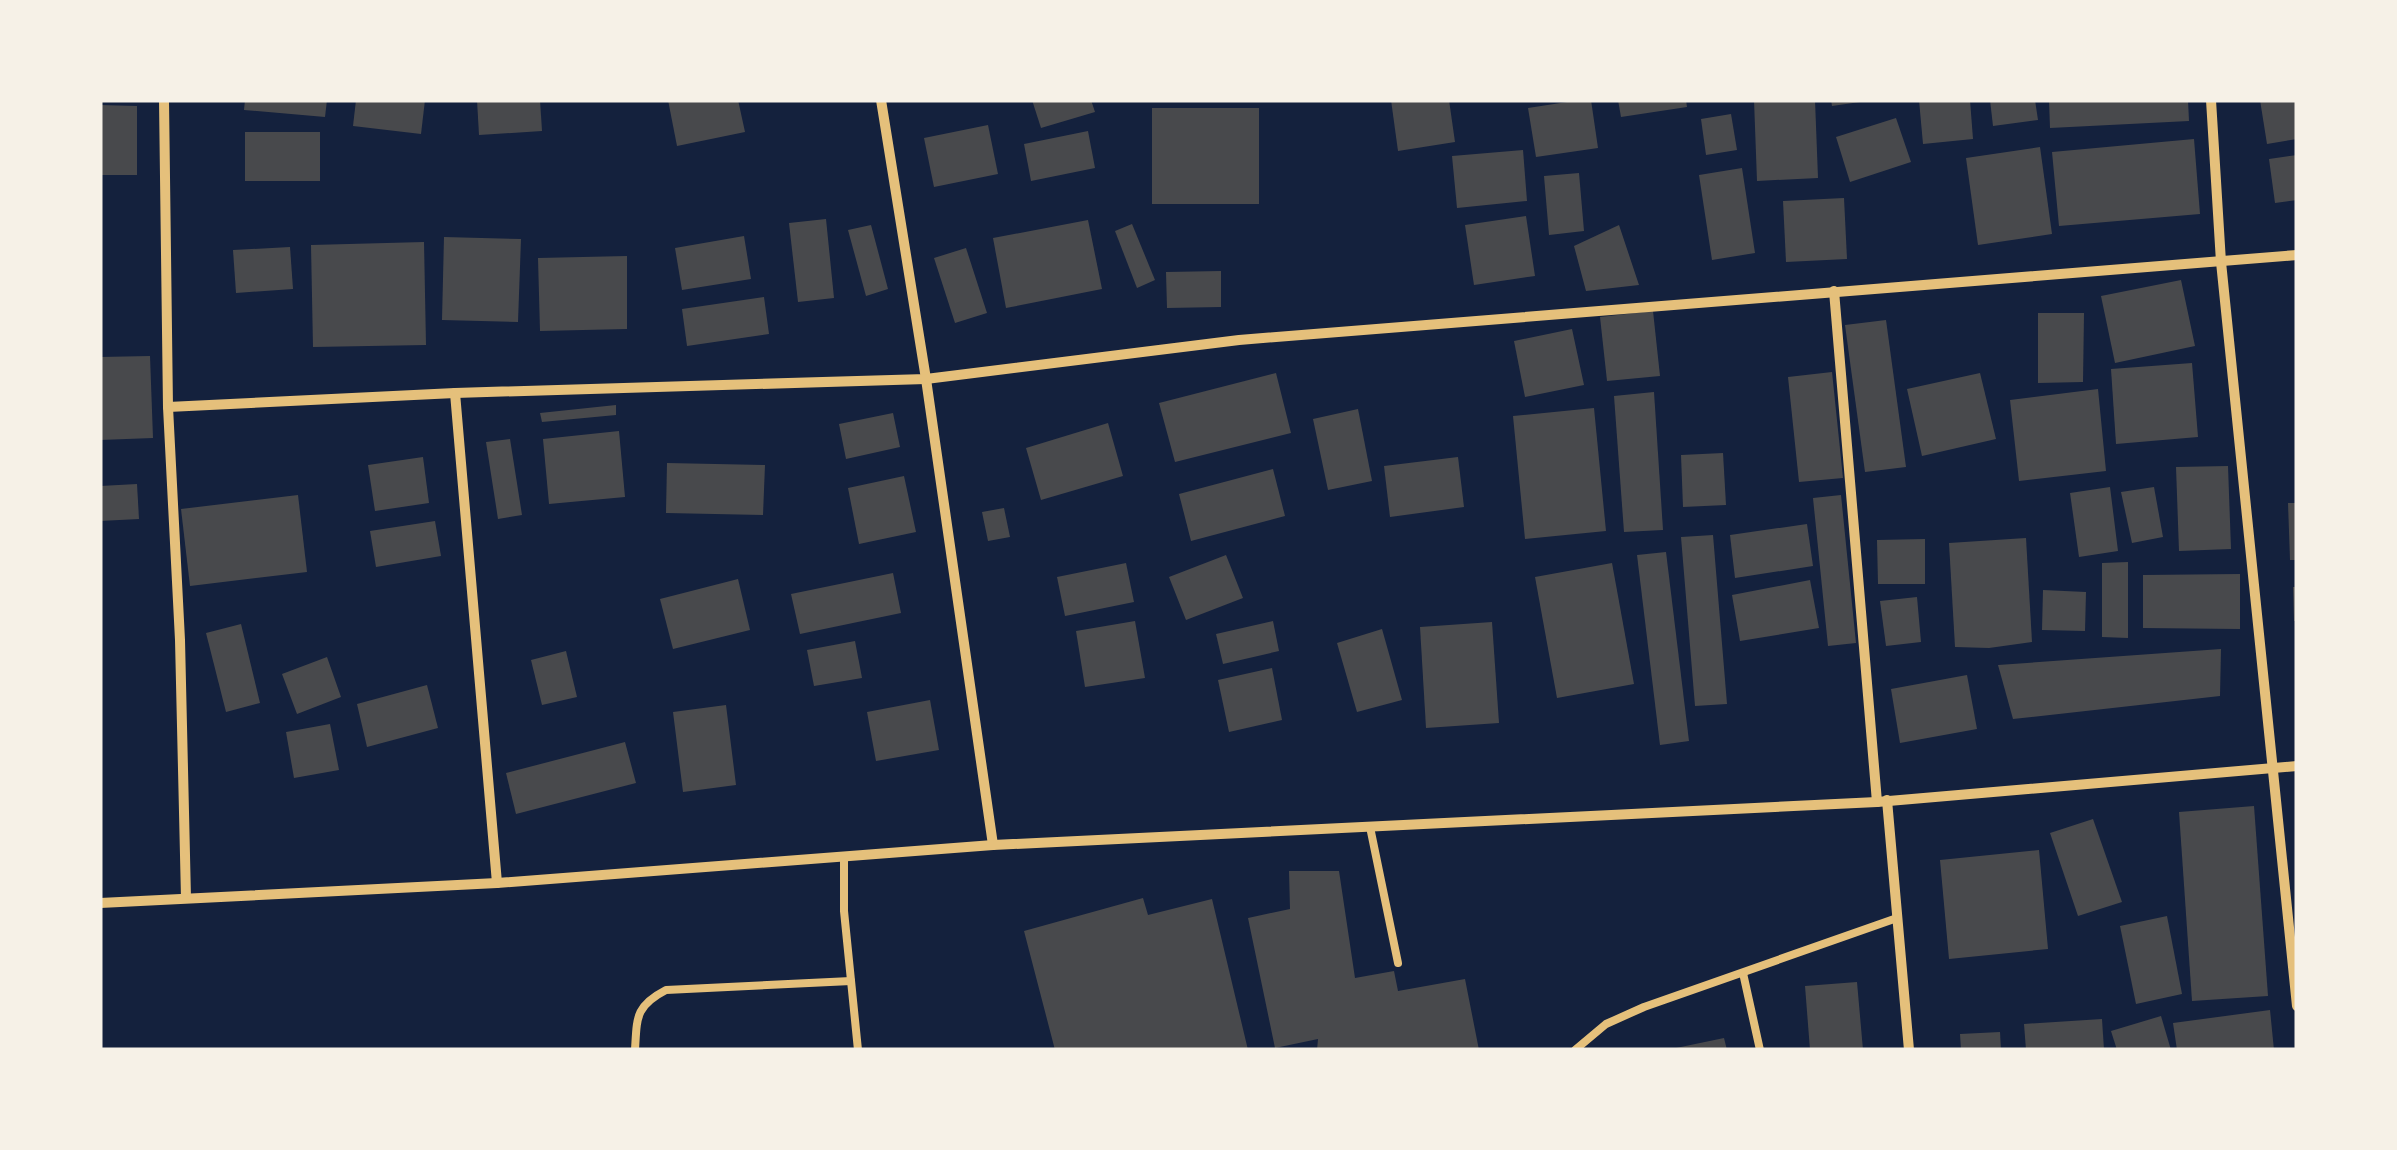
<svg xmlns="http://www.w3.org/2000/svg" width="2397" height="1150" font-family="Montserrat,sans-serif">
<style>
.building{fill:#48494c}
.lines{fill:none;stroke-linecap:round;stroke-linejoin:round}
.service{stroke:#e5c07b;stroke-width:8}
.minor{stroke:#e5c07b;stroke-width:10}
</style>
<rect width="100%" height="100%" fill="#14213d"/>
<g class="building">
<path d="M245 100H327L325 117 244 110Z"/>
<path d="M356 100H425L421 134 353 126Z"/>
<path d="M477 100H540L542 131 479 135Z"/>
<path d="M668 100H738L745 132 677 146Z"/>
<path d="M1032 100H1091L1095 112 1041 128Z"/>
<path d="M1391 100H1449L1455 142 1398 151Z"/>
<path d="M1580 100H1591L1598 148 1536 157 1528 108Z"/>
<path d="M1618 100H1686L1687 107 1621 117Z"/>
<path d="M1754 100H1815L1818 178 1757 181Z"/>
<path d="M1831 100H1859L1860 102 1832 106Z"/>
<path d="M1919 100H1970L1973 139 1923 144Z"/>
<path d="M1990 100H2035L2038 120 1993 126Z"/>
<path d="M2049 100H2188L2189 121 2050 128Z"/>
<path d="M2260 100H2297V139L2267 144Z"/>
<path d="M100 105 137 106V175H100Z"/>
<rect x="1152" y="108" width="107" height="96"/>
<path d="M1731 114 1737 150 1706 155 1701 119Z"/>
<path d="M1896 118 1911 162 1850 182 1836 137Z"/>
<path d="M988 125 998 174 934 187 924 138Z"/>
<path d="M1088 131 1095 168 1031 181 1024 144Z"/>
<rect x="245" y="132" width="75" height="49"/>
<path d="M2194 139 2200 214 2059 226 2052 152Z"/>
<path d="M2040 147 2052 234 1978 245 1966 158Z"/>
<path d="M1523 150 1527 201 1457 208 1452 156Z"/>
<path d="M2297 155V200L2275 203 2269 159Z"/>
<path d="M1742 168 1755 253 1712 260 1699 175Z"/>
<path d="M1579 173 1584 231 1549 235 1544 176Z"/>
<path d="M1844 198 1847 259 1786 262 1783 201Z"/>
<path d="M1526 216 1535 276 1474 285 1465 225Z"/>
<path d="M826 219 834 298 798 302 789 223Z"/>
<path d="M1088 220 1102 289 1006 308 993 238Z"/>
<path d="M1132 224 1155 280 1137 288 1115 231Z"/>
<path d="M871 225 888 289 866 296 848 230Z"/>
<path d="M1619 225 1639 285 1586 291 1574 246Z"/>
<path d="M744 236 751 279 682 290 675 248Z"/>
<path d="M444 237 521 239 518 322 442 320Z"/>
<path d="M424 242 426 345 313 347 311 245Z"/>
<path d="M290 247 293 289 236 293 233 250Z"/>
<path d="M966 248 987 313 955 323 934 258Z"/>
<path d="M627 256V329L540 331 538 258Z"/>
<path d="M1221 271V307L1167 308 1166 272Z"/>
<path d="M2181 280 2195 346 2115 363 2101 296Z"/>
<path d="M764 297 769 334 687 346 682 309Z"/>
<path d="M1653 311 1660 376 1607 381 1600 317Z"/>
<path d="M2038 313H2084L2083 382 2038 383Z"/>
<path d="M1886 320 1906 467 1865 472 1845 325Z"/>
<path d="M1572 329 1584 385 1525 397 1514 341Z"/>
<path d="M150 356 153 438 100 440V357Z"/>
<path d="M2192 363 2198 437 2116 444 2111 369Z"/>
<path d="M1832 372 1843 478 1799 482 1788 377Z"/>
<path d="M1276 373 1291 433 1175 462 1159 403Z"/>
<path d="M1980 373 1996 439 1922 456 1907 389Z"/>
<path d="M2098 389 2106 471 2019 481 2010 400Z"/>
<path d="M1654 392 1663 530 1624 532 1614 396Z"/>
<path d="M616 405V415L542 422 540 413Z"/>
<path d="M1594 408 1606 531 1525 539 1513 416Z"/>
<path d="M1358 409 1372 481 1328 490 1313 419Z"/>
<path d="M893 413 900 447 846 459 839 424Z"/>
<path d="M1108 423 1123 476 1041 500 1026 448Z"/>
<path d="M619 431 625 497 549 504 543 439Z"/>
<path d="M510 439 522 515 498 519 486 442Z"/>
<path d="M1723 453 1726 505 1683 507 1681 455Z"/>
<path d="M423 457 429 503 375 511 368 465Z"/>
<path d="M1458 457 1464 507 1390 517 1384 466Z"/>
<path d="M667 463 765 465 763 515 666 513Z"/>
<path d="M2228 466 2231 549 2179 551 2176 467Z"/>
<path d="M1273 469 1285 516 1191 541 1179 494Z"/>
<path d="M904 476 916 532 859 544 848 488Z"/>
<path d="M137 484 139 519 100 521V486Z"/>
<path d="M2110 487 2118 551 2079 557 2070 493Z"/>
<path d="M2154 487 2163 537 2132 543 2121 492Z"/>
<path d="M298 495 307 572 190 586 181 509Z"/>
<path d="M1841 495 1856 643 1828 646 1813 498Z"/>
<path d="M2288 503H2297V560H2290Z"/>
<path d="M1004 508 1010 537 988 541 982 512Z"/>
<path d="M435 521 441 556 376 567 370 531Z"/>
<path d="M1807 524 1813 566 1735 578 1730 535Z"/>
<path d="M1713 535 1727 704 1695 706 1681 537Z"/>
<path d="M2026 538 2032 642 1989 648 1955 647 1949 543Z"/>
<path d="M1925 539V584H1878L1877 540Z"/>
<path d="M1666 552 1689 741 1660 745 1637 555Z"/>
<path d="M1226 555 1243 598 1186 620 1169 577Z"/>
<path d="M2128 562V638L2102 637V563Z"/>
<path d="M1126 563 1134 602 1065 616 1057 577Z"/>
<path d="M1612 563 1634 684 1557 698 1535 577Z"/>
<path d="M893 573 901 613 800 634 791 594Z"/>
<path d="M2240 574V629L2143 628V575Z"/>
<path d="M738 579 750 630 673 649 660 599Z"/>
<path d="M1810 580 1819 628 1740 641 1732 595Z"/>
<path d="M2293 587H2297V621H2294Z"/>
<path d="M2043 590 2086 592 2085 631 2042 630Z"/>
<path d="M1917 597 1921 642 1886 646 1880 601Z"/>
<path d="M1135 621 1145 678 1085 687 1076 631Z"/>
<path d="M1273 621 1279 651 1223 664 1216 634Z"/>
<path d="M1492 622 1499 723 1426 728 1420 627Z"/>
<path d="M241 624 260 703 226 712 206 633Z"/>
<path d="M1382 629 1402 700 1357 712 1337 643Z"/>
<path d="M855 641 862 678 814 686 807 650Z"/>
<path d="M2221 649 2220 696 2013 719 1998 665Z"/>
<path d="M566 651 577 697 542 705 531 660Z"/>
<path d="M327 657 341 697 297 714 282 674Z"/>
<path d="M1272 668 1282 720 1229 732 1218 680Z"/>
<path d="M1967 675 1977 729 1900 743 1891 689Z"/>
<path d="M427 685 438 728 367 747 357 704Z"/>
<path d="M930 700 939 750 876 761 867 712Z"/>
<path d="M726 705 736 785 683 792 673 712Z"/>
<path d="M330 724 339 770 294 778 286 732Z"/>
<path d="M625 742 636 783 516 814 506 773Z"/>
<path d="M2254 806 2268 996 2192 1001 2179 812Z"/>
<path d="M2093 819 2122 902 2078 916 2050 833Z"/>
<path d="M2039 850 2048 949 1949 959 1940 860Z"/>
<path d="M1289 871H1339L1355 978 1394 971 1398 991 1465 979 1479 1050H1317L1318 1039 1275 1048 1248 918 1290 909Z"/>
<path d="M1143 898 1148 915 1212 899 1248 1050H1055L1024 931Z"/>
<path d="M2167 916 2182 994 2136 1004 2120 926Z"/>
<path d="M1857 982 1863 1050H1810L1805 986Z"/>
<path d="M2270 1010 2274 1050H2177L2173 1023Z"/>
<path d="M2161 1016 2171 1050H2117L2111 1031Z"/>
<path d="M2102 1019 2104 1050H2026L2024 1024Z"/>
<path d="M2000 1032 2001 1050H1961L1960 1034Z"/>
<path d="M1724 1038 1727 1050H1676V1048Z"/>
</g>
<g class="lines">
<g class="service">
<path d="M1370 827 1398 963"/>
<path d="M844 858V911L858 1050"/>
<path d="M1743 973 1760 1050"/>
<path d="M635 1050C637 1018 635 1006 666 990L851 981"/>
<path d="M1575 1050 1606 1024 1644 1007 1897 918"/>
</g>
<g class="minor">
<path d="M164 100 168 407 180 640 186 898"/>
<path d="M881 100 926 379 993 845"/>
<path d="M2211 100 2221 262 2297 1006"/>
<path d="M1834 291 1877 802"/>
<path d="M455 393 497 883"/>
<path d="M168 407 455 393 926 379 1239 340 2297 255"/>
<path d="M1887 800 1909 1050"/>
<path d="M100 903 497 883 993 845 1877 802 2297 766"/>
</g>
</g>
<rect width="2397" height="1150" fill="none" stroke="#f6f1e7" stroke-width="205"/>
</svg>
